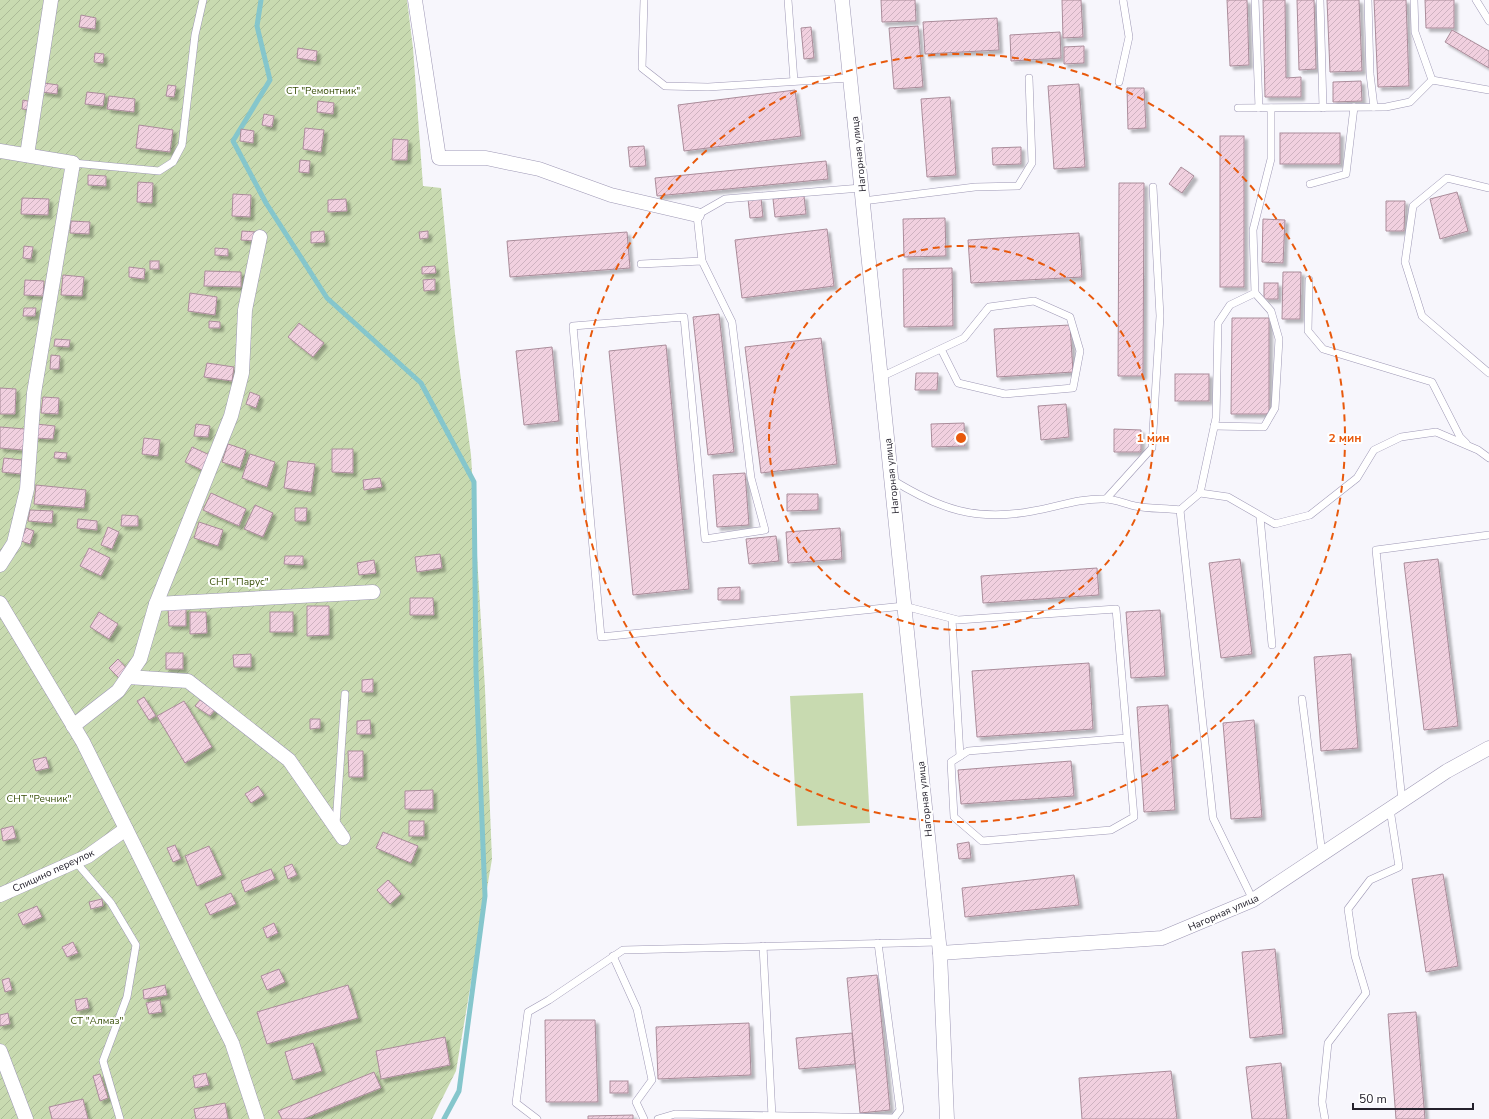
<svg xmlns="http://www.w3.org/2000/svg" width="1489" height="1119" font-family="'Nunito Sans',sans-serif">
<style>
.garden{fill:url(#garden-furrows)}
.pitch{fill:#c8dab0}
.lines{fill:none;stroke-linecap:round;stroke-linejoin:round}
.stream{stroke:#85c6cc;stroke-width:5}
.building{fill:url(#building-hatch);stroke:#aa8c9a;filter:url(#shadow)}
.lane-casing{stroke:#9e98b5;stroke-width:8}
.street-casing{stroke:#9e98b5;stroke-width:15}
.lane{stroke:#fff;stroke-width:7}
.street{stroke:#fff;stroke-width:14}
.ring{fill:none;stroke:#e8590c;stroke-width:2;stroke-dasharray:7 5}
.labels{text-anchor:middle;stroke-width:4;stroke-linejoin:round;paint-order:stroke}
.park-label{font-size:10px;fill:#384f08;stroke:#fff}
.street-label{font-size:10px;fill:#24212c;stroke:#fff}
.centre{fill:#e8590c;stroke:#fff;stroke-width:2}
.ring-label{font-size:12px;text-anchor:middle;font-weight:bold;fill:#e8590c;stroke:#fff;stroke-width:4;stroke-linejoin:round;paint-order:stroke}
</style>
<defs>
<pattern id="garden-furrows" width="10" height="10" patternUnits="userSpaceOnUse"><rect width="10" height="10" fill="#c8dab0"/><path d="M-1 1l2-2M0 10L10 0M9 11l2-2" fill="none" stroke="#acbb98"/></pattern>
<pattern id="building-hatch" width="6" height="6" patternUnits="userSpaceOnUse"><rect width="6" height="6" fill="#f1d0df"/><path d="M-1 1l2-2M0 6l6-6M5 7l2-2" fill="none" stroke="#ceb2c0"/></pattern>
<filter id="shadow"><feDropShadow dx="3.5" dy="3.5" stdDeviation="1" flood-color="#0004"/></filter>
</defs>
<rect width="100%" height="100%" fill="#f7f6fc"/>
<path class="garden" d="M0 0H407L413 48 423 186 441 188 455 334 471 455 485 689 492 859 456 1071 432 1119H0Z"/>
<path class="pitch" d="M863 693 870 823 797 826 790 696Z"/>
<g class="lines">
<path class="stream" d="M261 0 257 26 270 80 233 141 266 203 327 298 421 383 474 482 476 672 485 896 459 1091 444 1119"/>
</g>
<g class="building">
<path d="M881 0H915L916 21 882 22Z"/>
<path d="M1062 0H1081L1083 37 1063 38Z"/>
<path d="M1227 0H1247L1249 65 1230 66Z"/>
<path d="M1263 0H1285L1286 78 1301 77V97H1265Z"/>
<path d="M1297 0H1314L1316 69 1299 70Z"/>
<path d="M1327 0H1359L1362 71 1330 72Z"/>
<path d="M1374 0H1406L1409 86 1378 87Z"/>
<path d="M1425 0H1454V28H1426Z"/>
<path d="M81 15 96 18 95 29 79 27Z"/>
<path d="M997 18 999 50 925 54 923 22Z"/>
<path d="M918 26 923 87 894 89 889 28Z"/>
<path d="M811 27 814 58 804 59 801 28Z"/>
<path d="M1452 30 1489 51V68L1445 42Z"/>
<path d="M1060 32 1061 58 1011 61 1010 35Z"/>
<path d="M1084 46V63L1064 64V47Z"/>
<path d="M298 48 317 51 316 61 297 58Z"/>
<path d="M95 53 104 54 103 63 94 62Z"/>
<path d="M1361 81 1362 101 1333 102V82Z"/>
<path d="M44 83 58 85 57 94 42 92Z"/>
<path d="M1079 84 1085 167 1054 169 1048 86Z"/>
<path d="M168 85 176 86 174 97 166 96Z"/>
<path d="M1127 88H1144L1146 128 1128 129Z"/>
<path d="M795 90 801 136 684 151 678 105Z"/>
<path d="M87 92 105 94 103 106 85 104Z"/>
<path d="M109 96 135 99 134 112 107 109Z"/>
<path d="M950 97 956 175 927 177 921 99Z"/>
<path d="M23 100 32 102 31 110 22 109Z"/>
<path d="M318 101 334 103 333 114 317 112Z"/>
<path d="M264 114 274 116 272 127 262 125Z"/>
<path d="M139 125 173 130 170 152 136 148Z"/>
<path d="M305 128 324 130 321 152 303 149Z"/>
<path d="M241 129 254 131 253 143 240 141Z"/>
<rect x="1280" y="133" width="60" height="31"/>
<rect x="1220" y="136" width="24" height="151"/>
<path d="M393 139 408 140 407 160H392Z"/>
<path d="M644 146 646 166 630 167 628 147Z"/>
<path d="M1021 147V164L993 165 992 148Z"/>
<path d="M300 160 310 161 309 173 299 172Z"/>
<path d="M826 161 828 179 657 196 655 178Z"/>
<path d="M1181 167 1194 176 1182 193 1169 184Z"/>
<path d="M88 175 106 176V186L88 185Z"/>
<path d="M138 182 153 183 152 203 137 202Z"/>
<path d="M1119 183H1144L1143 376H1118Z"/>
<path d="M1457 192 1468 231 1440 239 1430 199Z"/>
<path d="M233 194 251 195 250 217 232 216Z"/>
<path d="M804 196 806 214 775 217 773 199Z"/>
<path d="M22 198 49 199 48 215 21 214Z"/>
<path d="M761 198 763 217 750 218 748 199Z"/>
<path d="M346 199 347 211 328 212V200Z"/>
<path d="M1386 201H1405L1404 231H1386Z"/>
<path d="M945 218 946 256 904 257 903 219Z"/>
<path d="M1263 219 1285 220 1283 263 1262 262Z"/>
<path d="M71 221 90 222 89 234 70 233Z"/>
<path d="M827 229 834 286 742 298 735 240Z"/>
<path d="M242 231 256 232 255 241 241 240Z"/>
<path d="M324 231 325 242 311 243V232Z"/>
<path d="M428 231V238L420 239 419 232Z"/>
<path d="M627 232 630 268 510 277 507 241Z"/>
<path d="M1079 233 1082 277 971 283 968 240Z"/>
<path d="M24 246 33 247 31 259 23 258Z"/>
<path d="M215 248 228 249V256L215 255Z"/>
<rect x="150" y="261" width="9" height="8"/>
<path d="M435 266 436 273 422 274V267Z"/>
<path d="M129 267 145 269 144 279 129 277Z"/>
<path d="M952 268 953 326 904 327 903 269Z"/>
<path d="M205 271 241 272V287L204 286Z"/>
<path d="M1283 272H1301L1300 319H1282Z"/>
<path d="M63 275 84 277 82 296 61 295Z"/>
<path d="M435 279V290L424 291 423 280Z"/>
<path d="M25 280 44 281 43 296 24 295Z"/>
<rect x="1264" y="283" width="14" height="16"/>
<path d="M190 293 217 297 215 315 188 311Z"/>
<path d="M24 308H36L35 316H23Z"/>
<path d="M719 314 734 452 708 455 693 317Z"/>
<path d="M1232 318H1269V414H1231Z"/>
<path d="M209 321 220 322V328H209Z"/>
<path d="M299 323 324 343 313 357 288 337Z"/>
<path d="M1070 325 1073 372 997 377 994 329Z"/>
<path d="M821 338 837 464 761 473 745 347Z"/>
<path d="M55 339 70 340 69 347 54 346Z"/>
<path d="M666 345 689 589 633 595 609 351Z"/>
<path d="M552 347 559 421 524 425 516 351Z"/>
<path d="M51 355 60 356 59 369H50Z"/>
<path d="M207 363 234 367 232 381 204 377Z"/>
<path d="M916 373H938L937 390H915Z"/>
<rect x="1175" y="374" width="34" height="27"/>
<path d="M0 388 16 389 15 414H0Z"/>
<path d="M250 392 260 396 256 408 246 404Z"/>
<path d="M43 397 59 398 58 414 41 413Z"/>
<path d="M1066 404 1069 437 1041 440 1038 406Z"/>
<path d="M964 423 965 446 932 447 931 424Z"/>
<path d="M36 424 55 426 53 439 35 438Z"/>
<path d="M196 424 210 426 208 437 194 436Z"/>
<path d="M0 427 25 429 23 450 0 448Z"/>
<path d="M1114 429 1141 430V452H1114Z"/>
<path d="M144 438 160 440 158 456 142 454Z"/>
<path d="M228 444 246 450 240 468 222 462Z"/>
<path d="M192 447 212 456 204 471 185 462Z"/>
<path d="M332 449H353V473L332 472Z"/>
<path d="M55 452 67 453 66 459 54 458Z"/>
<path d="M250 454 275 462 267 487 242 478Z"/>
<path d="M4 458 22 460 21 474 2 472Z"/>
<path d="M288 461 315 464 311 492 284 488Z"/>
<path d="M745 473 749 525 717 527 713 475Z"/>
<path d="M380 478 382 487 364 490 363 480Z"/>
<path d="M36 485 86 490 84 508 34 504Z"/>
<path d="M211 493 246 509 239 526 203 510Z"/>
<path d="M787 494H818V510L787 511Z"/>
<path d="M255 505 273 513 263 537 244 529Z"/>
<path d="M295 508H307L306 521H295Z"/>
<path d="M30 510 53 511 52 523 28 521Z"/>
<path d="M122 515 138 516V526H121Z"/>
<path d="M78 519 97 521V530L77 528Z"/>
<path d="M199 522 223 530 218 546 194 538Z"/>
<path d="M108 527 119 532 112 549 101 545Z"/>
<path d="M26 528 34 531 30 544 21 541Z"/>
<path d="M840 528 842 559 788 563 786 532Z"/>
<path d="M776 536 779 561 749 564 746 539Z"/>
<path d="M89 548 110 558 101 576 80 566Z"/>
<path d="M440 554 442 568 417 572 415 557Z"/>
<path d="M285 556H303V565L284 564Z"/>
<path d="M1240 559 1252 654 1221 658 1209 563Z"/>
<path d="M1438 559 1458 726 1424 730 1404 563Z"/>
<path d="M374 560 376 573 359 575 357 563Z"/>
<path d="M1097 568 1099 595 983 603 981 576Z"/>
<path d="M740 587V600H718V588Z"/>
<path d="M410 598H433L434 615H410Z"/>
<path d="M307 606H329V635L307 636Z"/>
<path d="M168 608H186V626H169Z"/>
<path d="M1160 610 1165 676 1131 678 1126 612Z"/>
<path d="M99 612 118 624 109 639 90 627Z"/>
<path d="M190 612H206L207 633 190 634Z"/>
<rect x="270" y="612" width="23" height="20"/>
<rect x="166" y="653" width="17" height="16"/>
<path d="M251 654V667H234L233 655Z"/>
<path d="M1351 654 1358 748 1321 751 1314 657Z"/>
<path d="M118 659 129 671 121 680 109 668Z"/>
<path d="M1089 663 1093 729 977 737 972 671Z"/>
<path d="M373 679V692H362V680Z"/>
<path d="M144 697 156 716 149 720 137 701Z"/>
<path d="M200 700 215 710 210 716 195 706Z"/>
<path d="M184 701 212 747 185 763 157 716Z"/>
<path d="M1168 705 1175 810 1144 812 1137 707Z"/>
<path d="M310 719H320V728L310 729Z"/>
<path d="M370 720 371 734H357V721Z"/>
<path d="M1254 720 1262 817 1231 819 1223 723Z"/>
<path d="M348 751H363V777H349Z"/>
<path d="M46 757 49 768 36 771 33 760Z"/>
<path d="M1071 761 1074 796 961 804 958 770Z"/>
<path d="M258 786 264 795 251 803 245 794Z"/>
<path d="M433 790V809H405V791Z"/>
<rect x="409" y="821" width="15" height="15"/>
<path d="M13 826 16 838 3 841 1 829Z"/>
<path d="M383 832 418 846 411 863 376 848Z"/>
<path d="M969 842 971 858 959 859 957 844Z"/>
<path d="M175 845 181 859 173 862 167 848Z"/>
<path d="M209 846 222 875 197 886 185 856Z"/>
<path d="M292 864 297 875 288 879 284 867Z"/>
<path d="M271 869 275 879 245 892 241 881Z"/>
<path d="M1443 874 1458 966 1426 972 1412 879Z"/>
<path d="M1074 875 1079 905 965 917 962 888Z"/>
<path d="M388 880 401 894 390 904 377 890Z"/>
<path d="M231 893 236 904 210 915 205 904Z"/>
<path d="M102 899 103 906 91 909 89 902Z"/>
<path d="M37 906 42 917 23 925 18 914Z"/>
<path d="M274 923 278 933 267 938 263 928Z"/>
<path d="M73 942 78 953 67 957 62 947Z"/>
<path d="M1275 949 1283 1034 1250 1038 1242 952Z"/>
<path d="M279 969 285 982 267 990 261 976Z"/>
<path d="M877 975 890 1110 860 1113 847 978Z"/>
<path d="M9 978 12 990 5 992 2 980Z"/>
<path d="M165 985 167 995 144 999 143 990Z"/>
<path d="M348 985 358 1018 267 1044 257 1012Z"/>
<path d="M87 998 89 1008 77 1011 75 1000Z"/>
<path d="M160 1000 162 1012 149 1014 146 1003Z"/>
<path d="M1416 1012 1425 1119H1396L1388 1014Z"/>
<path d="M8 1013 10 1024 0 1026V1015Z"/>
<path d="M545 1020H595L598 1102H546Z"/>
<path d="M749 1023 751 1075 658 1079 656 1027Z"/>
<path d="M852 1033 855 1064 799 1069 796 1038Z"/>
<path d="M445 1037 450 1065 381 1079 376 1051Z"/>
<path d="M313 1043 322 1071 293 1080 285 1052Z"/>
<path d="M1281 1063 1287 1119H1252L1246 1067Z"/>
<path d="M1171 1071 1177 1119H1082L1079 1078Z"/>
<path d="M374 1072 381 1088 303 1119H282L278 1111Z"/>
<path d="M206 1073 209 1085 195 1088 193 1076Z"/>
<path d="M100 1074 108 1098 100 1101 93 1076Z"/>
<rect x="610" y="1081" width="18" height="12"/>
<path d="M83 1099 88 1119H52L49 1107Z"/>
<path d="M225 1103 228 1119H196L194 1109Z"/>
<path d="M633 1115V1119H588V1116Z"/>
</g>
<g class="lines">
<g class="lane-casing">
<g id="lane">
<path d="M644 0 642 68 665 86 708 87 850 78"/>
<path d="M788 0 794 81"/>
<path d="M1255 0 1259 108"/>
<path d="M1320 0 1323 108"/>
<path d="M1368 0 1370 74 1374 107"/>
<path d="M1414 0 1415 32 1432 80"/>
<path d="M1476 0 1489 21"/>
<path d="M1119 82 1129 37 1123 0"/>
<path d="M1238 108 1386 107 1410 102 1432 80 1489 90"/>
<path d="M73 163 159 171 173 162 182 145 195 35 203 0"/>
<path d="M1310 184 1346 174 1354 107"/>
<path d="M1489 188 1447 178 1413 206 1405 262 1422 316 1489 373"/>
<path d="M863 201 975 187 1018 186 1032 163 1029 78"/>
<path d="M702 261 697 215 725 199 861 188"/>
<path d="M641 264 702 261 732 322 751 478 765 530 705 539 684 317 573 326 601 637 904 606 958 620 1116 609 1134 817 1111 830 982 841 954 817 951 762 968 751 1127 738"/>
<path d="M1309 280 1308 331 1323 349 1432 382 1460 437 1466 443"/>
<path d="M881 377 964 338 989 307 1034 301 1070 317 1080 351 1073 388 1005 394 958 383 941 349"/>
<path d="M1214 426 1264 427 1275 408 1279 339 1271 311 1255 293"/>
<path d="M891 479C939 509 976 522 1033 511 1057 507 1080 498 1105 499 1115 499 1125 504 1135 506 1149 509 1165 508 1180 510L1200 493 1228 497 1275 524 1310 515 1357 478 1374 450 1401 437 1436 432 1478 450 1489 458"/>
<path d="M1200 493 1216 418 1218 323 1230 305 1255 293 1253 230 1271 159V108"/>
<path d="M1106 499 1152 448 1160 316 1153 187"/>
<path d="M1180 510 1213 818 1253 900"/>
<path d="M1260 517 1272 645"/>
<path d="M952 619 960 756"/>
<path d="M1302 699 1322 854"/>
<path d="M1402 801 1376 550 1489 535"/>
<path d="M336 824 345 694"/>
<path d="M75 861 111 903 136 945 127 997 103 1061 120 1119"/>
<path d="M763 946 772 1116"/>
<path d="M613 956 637 1009 652 1080 636 1102 644 1119"/>
<path d="M537 1119 516 1103 528 1012 549 1000 623 950 938 942"/>
<path d="M658 1119 675 1114 894 1118 900 1110 878 943"/>
<path d="M1325 1119 1322 1102 1328 1043 1366 993 1355 956 1348 909 1370 880 1399 867 1390 809"/>
</g>
</g>
<g class="street-casing">
<g id="street">
<path d="M415 0 439 158H486L539 169 611 195 697 215"/>
<path d="M842 0 940 953 947 1119"/>
<path d="M0 151 73 163 34 393 27 489 14 543 0 565"/>
<path d="M27 155 51 0"/>
<path d="M0 603 83 742 232 1043 257 1119"/>
<path d="M156 604 373 592"/>
<path d="M128 677 188 681 289 760 343 838"/>
<path d="M73 726 118 691 140 659 156 604 231 416 242 373 245 310 260 237"/>
<path d="M0 895 88 856 126 829"/>
<path d="M940 953 1162 938 1253 900 1447 771 1489 748"/>
<path d="M0 1051 26 1119"/>
</g>
</g>
<use href="#lane" class="lane"/>
<use href="#street" class="street"/>
</g>
<g class="ring">
<circle cx="961" cy="438" r="192"/>
<circle cx="961" cy="438" r="384"/>
</g>
<g class="labels">
<g class="park-label">
<text x="323" y="94">СТ "Ремонтник"</text>
<text x="239" y="585">СНТ "Парус"</text>
<text x="39" y="802">СНТ "Речник"</text>
<text x="97" y="1024">СТ "Алмаз"</text>
</g>
<g class="street-label">
<text transform="translate(858 154) rotate(-96)" y="4">Нагорная улица</text>
<text transform="translate(891 476) rotate(-96)" y="4">Нагорная улица</text>
<text transform="translate(924 799) rotate(-96)" y="4">Нагорная улица</text>
<text transform="translate(53 870) rotate(-25)" y="4">Спицино переулок</text>
<text transform="translate(1223 912) rotate(-24)" y="4">Нагорная улица</text>
</g>
</g>
<circle cx="961" cy="438" r="6" class="centre"/>
<g class="ring-label">
<text x="1153" y="442">1 мин</text>
<text x="1345" y="442">2 мин</text>
</g>
<path d="M1353 1103v6h120v-6" fill="none" stroke="#24212c" stroke-width="2"/>
<text x="1359" y="1103" font-size="12" fill="#24212c" stroke="#ffffff" stroke-width="3" paint-order="stroke">50 m</text>
</svg>
